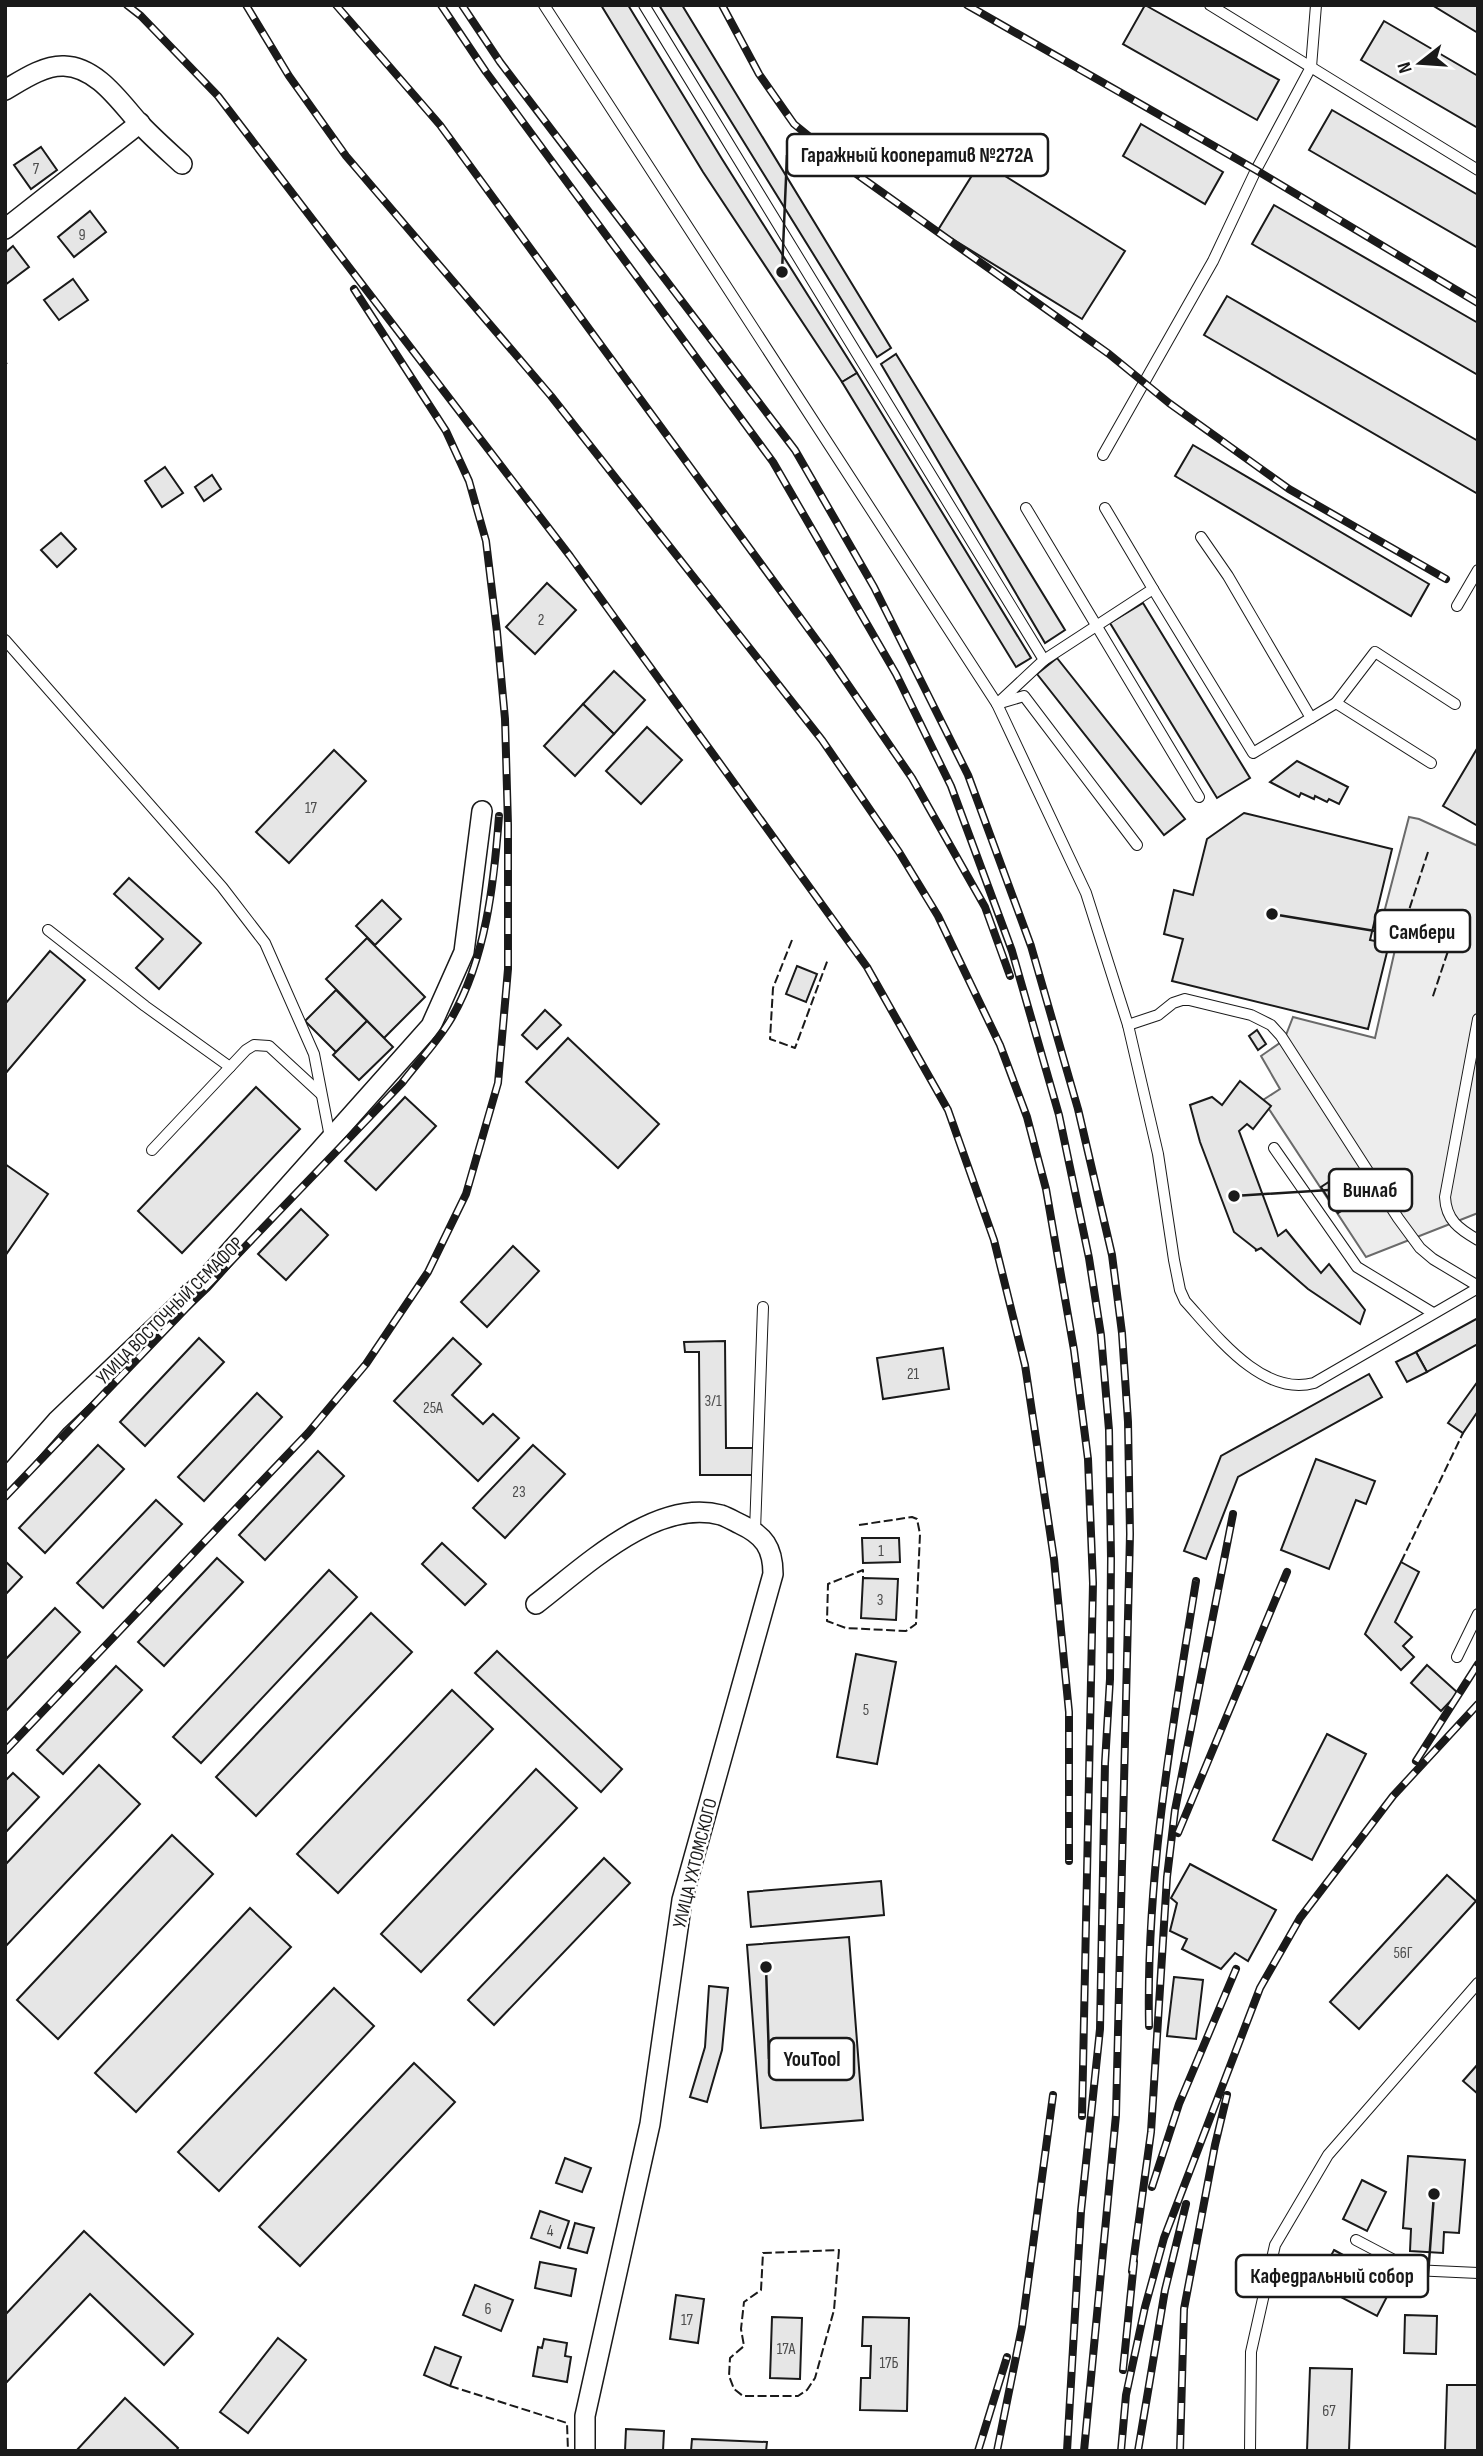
<svg xmlns="http://www.w3.org/2000/svg" width="1483" height="2456" font-family="'Sofia Sans Condensed',sans-serif">
<style>
.parking{fill:#ededed;stroke:#6a6a6a;stroke-width:2}
.building{fill:#e6e6e6;stroke:#1a1a1a;stroke-width:2}
.lines{fill:none;stroke-linecap:round;stroke-linejoin:round}
.service-casing{stroke:#1a1a1a;stroke-width:12}
.minor-casing{stroke:#1a1a1a;stroke-width:22}
.service{stroke:#fff;stroke-width:10}
.minor{stroke:#fff;stroke-width:19}
.rail-casing{stroke:#1a1a1a;stroke-width:8}
.rail{stroke:#fff;stroke-width:5;stroke-dasharray:16;stroke-linecap:butt}
.fence{stroke:#1a1a1a;stroke-width:2;stroke-dasharray:9 3.5;stroke-linecap:butt}
.labels{text-anchor:middle;stroke-width:5;stroke-linejoin:round;paint-order:stroke}
.number-label{font-size:16px;fill:#4d4d4d}
.street-label{font-size:19px;fill:#1a1a1a;stroke:#fff}
.leader{fill:none;stroke:#1a1a1a;stroke-width:2.5}
.callout-dot{fill:#1a1a1a;stroke:#fff;stroke-width:2.5}
.callout{fill:#fff;stroke:#1a1a1a;stroke-width:2.5}
.callout-label{font-size:21px;text-anchor:middle;font-weight:bold;fill:#1a1a1a}
</style>
<rect width="100%" height="100%" fill="#fff"/>
<path class="parking" d="M1409 817 1419 819 1478 846V1213L1366 1257 1263 1100 1280 1089 1261 1056 1284 1040 1293 1017 1375 1038 1399 932 1380 928Z"/>
<g class="building">
<path d="M601 5H628L722 159 857 373 842 382 703 172Z"/>
<path d="M659 5H682L891 348 877 357Z"/>
<path d="M1145 5 1279 80 1257 120 1123 44Z"/>
<path d="M1432 5H1478V33Z"/>
<path d="M1384 21 1478 76V128L1361 60Z"/>
<path d="M1332 110 1478 195V248L1309 150Z"/>
<path d="M1141 124 1223 172 1205 204 1123 156Z"/>
<path d="M41 147 57 170 31 189 14 165Z"/>
<path d="M981 161 1125 251 1082 319 938 230Z"/>
<path d="M1274 205 1478 323V375L1252 244Z"/>
<path d="M90 211 106 232 74 257 58 237Z"/>
<path d="M13 246 29 267 5 285V253Z"/>
<path d="M73 279 88 300 59 320 44 300Z"/>
<path d="M1227 296 1478 441V494L1204 335Z"/>
<path d="M896 354 1065 630 1045 643 881 364Z"/>
<path d="M857 373 1031 658 1016 667 842 382Z"/>
<path d="M1193 445 1429 584 1411 616 1175 476Z"/>
<path d="M165 467 183 493 162 507 145 481Z"/>
<path d="M212 475 221 489 204 501 195 487Z"/>
<path d="M61 533 76 549 57 567 41 550Z"/>
<path d="M547 583 576 610 535 654 506 627Z"/>
<path d="M1143 603 1250 778 1217 798 1110 623Z"/>
<path d="M1057 658 1185 819 1164 835 1037 674Z"/>
<path d="M614 671 645 700 614 734 583 704Z"/>
<path d="M583 704 614 734 575 776 544 746Z"/>
<path d="M647 727 682 760 641 804 606 771Z"/>
<path d="M1478 747V826L1443 806Z"/>
<path d="M334 750 366 781 289 863 256 832Z"/>
<path d="M1297 761 1348 787 1339 804 1329 799 1327 802 1315 796 1314 799 1301 793 1299 797 1270 782Z"/>
<path d="M1244 813 1392 849 1370 940 1389 944 1368 1029 1172 981 1183 939 1164 934 1174 890 1193 895 1207 839Z"/>
<path d="M129 878 201 943 159 989 136 968 163 939 114 894Z"/>
<path d="M382 900 401 919 375 945 356 926Z"/>
<path d="M367 938 425 997 384 1038 326 979Z"/>
<path d="M50 951 85 980 5 1074V1004Z"/>
<path d="M797 966 817 974 806 1002 786 994Z"/>
<path d="M336 990 367 1021 336 1052 305 1021Z"/>
<path d="M545 1010 561 1025 537 1049 522 1035Z"/>
<path d="M367 1021 393 1047 359 1080 333 1055Z"/>
<path d="M1257 1030 1266 1044 1258 1050 1249 1036Z"/>
<path d="M568 1038 659 1124 618 1168 526 1082Z"/>
<path d="M1240 1081 1271 1106 1253 1129 1247 1124 1239 1131 1278 1236 1286 1230 1321 1273 1329 1264 1365 1310 1360 1324 1308 1289 1261 1248 1255 1251 1257 1250 1234 1232 1200 1142 1190 1105 1212 1097 1222 1105Z"/>
<path d="M256 1087 300 1129 182 1253 138 1211Z"/>
<path d="M405 1097 436 1126 376 1190 345 1161Z"/>
<path d="M5 1164 48 1194 5 1256Z"/>
<path d="M1338 1176 1355 1202 1338 1213 1321 1187Z"/>
<path d="M301 1209 328 1235 286 1280 258 1254Z"/>
<path d="M513 1246 539 1271 487 1327 461 1302Z"/>
<path d="M1478 1318V1344L1427 1372 1416 1352Z"/>
<path d="M199 1338 224 1362 145 1446 120 1422Z"/>
<path d="M453 1338 481 1364 452 1395 483 1424 493 1414 519 1438 478 1481 394 1401Z"/>
<path d="M725 1341 726 1448H753V1475H700L699 1352H685L684 1342Z"/>
<path d="M943 1348 949 1389 883 1399 877 1358Z"/>
<path d="M1416 1352 1427 1372 1407 1382 1396 1362Z"/>
<path d="M1369 1374 1382 1397 1238 1477 1206 1559 1184 1551 1221 1456Z"/>
<path d="M1478 1381V1411L1463 1433 1448 1423Z"/>
<path d="M257 1393 282 1417 204 1501 178 1477Z"/>
<path d="M98 1445 124 1469 45 1553 19 1528Z"/>
<path d="M533 1445 565 1474 505 1538 473 1508Z"/>
<path d="M318 1451 344 1476 265 1560 239 1535Z"/>
<path d="M1316 1459 1375 1481 1366 1504 1356 1500 1329 1569 1281 1550Z"/>
<path d="M156 1500 182 1524 103 1608 77 1583Z"/>
<path d="M862 1538H899L900 1562 863 1563Z"/>
<path d="M442 1543 486 1584 465 1605 422 1564Z"/>
<path d="M217 1558 243 1582 164 1666 138 1642Z"/>
<path d="M5 1561 22 1577 5 1595Z"/>
<path d="M1401 1562 1419 1572 1395 1622 1412 1637 1403 1646 1414 1657 1401 1670 1365 1634Z"/>
<path d="M329 1570 357 1597 201 1763 173 1737Z"/>
<path d="M863 1578 898 1579 896 1620 861 1618Z"/>
<path d="M55 1608 80 1632 5 1712V1660Z"/>
<path d="M371 1613 412 1652 256 1816 216 1777Z"/>
<path d="M497 1651 622 1769 601 1792 475 1673Z"/>
<path d="M856 1654 896 1662 877 1764 837 1757Z"/>
<path d="M1427 1665 1458 1693 1441 1711 1411 1683Z"/>
<path d="M116 1666 142 1690 63 1774 37 1750Z"/>
<path d="M452 1690 493 1729 338 1893 297 1854Z"/>
<path d="M1327 1734 1366 1754 1312 1860 1273 1840Z"/>
<path d="M99 1765 140 1804 5 1947V1865Z"/>
<path d="M536 1769 577 1808 421 1972 381 1934Z"/>
<path d="M13 1773 39 1797 5 1833V1781Z"/>
<path d="M172 1835 213 1874 58 2039 17 2000Z"/>
<path d="M604 1858 630 1883 494 2025 468 2000Z"/>
<path d="M1190 1864 1276 1910 1248 1961 1235 1953 1221 1969 1182 1949 1187 1939 1170 1931 1177 1903 1171 1898Z"/>
<path d="M1447 1875 1476 1901 1359 2029 1330 2002Z"/>
<path d="M881 1881 884 1915 751 1927 748 1892Z"/>
<path d="M250 1908 291 1947 136 2112 95 2073Z"/>
<path d="M849 1937 863 2120 761 2128 747 1945Z"/>
<path d="M1174 1977 1203 1980 1196 2039 1167 2036Z"/>
<path d="M709 1986 728 1988 722 2050 707 2102 690 2097 705 2047Z"/>
<path d="M334 1988 374 2026 219 2191 178 2152Z"/>
<path d="M414 2063 455 2102 300 2266 259 2227Z"/>
<path d="M1478 2064V2094L1463 2081Z"/>
<path d="M1408 2156 1465 2160 1459 2233 1444 2232 1443 2253 1410 2251 1411 2229 1403 2228Z"/>
<path d="M565 2158 591 2168 582 2192 556 2183Z"/>
<path d="M1362 2180 1386 2192 1367 2231 1343 2219Z"/>
<path d="M540 2211 569 2221 560 2248 531 2238Z"/>
<path d="M575 2223 594 2228 587 2253 568 2248Z"/>
<path d="M84 2231 193 2334 164 2365 90 2294 5 2384V2315Z"/>
<path d="M1334 2250 1394 2283 1377 2316 1316 2284Z"/>
<path d="M540 2262 576 2269 571 2296 535 2288Z"/>
<path d="M475 2285 513 2300 501 2331 463 2315Z"/>
<path d="M676 2295 704 2299 698 2343 670 2339Z"/>
<path d="M1405 2315 1437 2316 1436 2354 1404 2353Z"/>
<path d="M772 2317 802 2318 800 2379 770 2378Z"/>
<path d="M863 2317 909 2318 907 2411 860 2410 861 2378H870L871 2346H862Z"/>
<path d="M278 2338 306 2360 248 2433 220 2412Z"/>
<path d="M544 2339 567 2343 565 2356 571 2357 567 2382 533 2376 538 2347 542 2348Z"/>
<path d="M435 2347 461 2357 450 2386 424 2375Z"/>
<path d="M1310 2368 1352 2369 1349 2451H1307Z"/>
<path d="M1447 2385H1478V2451H1445Z"/>
<path d="M125 2398 178 2448 176 2451H76Z"/>
<path d="M626 2429 664 2431 663 2451H625Z"/>
<path d="M692 2439 767 2442 766 2451H691Z"/>
</g>
<g class="lines">
<g class="service-casing">
<g id="service">
<path d="M544 5 997 704 1024 696 1137 845"/>
<path d="M644 5 1044 660 997 704 1086 893 1128 1025 1158 1154 1174 1260 1180 1290 1185 1301C1216 1335 1262 1397 1314 1383L1478 1288"/>
<path d="M1210 5 1478 170"/>
<path d="M1103 455 1213 261 1256 170 1311 67 1316 5"/>
<path d="M1026 508 1199 797"/>
<path d="M1201 537 1228 576 1311 718"/>
<path d="M1153 589 1253 753 1336 703 1431 763"/>
<path d="M1457 606 1478 570"/>
<path d="M5 640 222 887 265 943 314 1054 330 1137"/>
<path d="M1044 660 1153 589 1105 508"/>
<path d="M1336 703 1375 652 1455 704"/>
<path d="M48 930 145 1006 230 1067"/>
<path d="M1478 1019 1445 1197C1446 1220 1459 1229 1478 1240"/>
<path d="M1128 1025 1158 1015 1173 1003 1185 999 1251 1015 1271 1025 1281 1036 1398 1218 1420 1248 1433 1259 1478 1286"/>
<path d="M1274 1148 1357 1267 1433 1313"/>
<path d="M152 1150 246 1050 254 1045 269 1046 321 1094"/>
<path d="M755 1531 763 1307"/>
<path d="M1457 1657 1478 1614"/>
<path d="M1356 2240 1413 2270 1478 2273"/>
<path d="M1250 2451 1251 2352 1275 2245 1328 2155 1478 1983"/>
</g>
</g>
<g class="minor-casing">
<g id="minor">
<path d="M5 90C22 80 44 65 64 66 97 67 120 102 139 123 153 138 168 151 182 164"/>
<path d="M5 229 140 123"/>
<path d="M5 1480 57 1421 203 1282 431 1026 464 952 482 811"/>
<path d="M536 1604C583 1568 656 1497 721 1515 727 1517 734 1521 740 1524 764 1535 773 1548 773 1574L682 1900 650 2124 585 2416V2451"/>
</g>
</g>
<use href="#service" class="service"/>
<use href="#minor" class="minor"/>
<g class="rail-casing">
<g id="rail">
<path d="M127 5 141 16 218 96 570 556 867 967 948 1110 994 1240 1025 1365 1054 1559 1069 1712V1861"/>
<path d="M246 5 289 76 346 156 551 396 822 740 899 852 938 916 1000 1045 1027 1117 1046 1189 1074 1350 1088 1459 1093 1583 1082 2116"/>
<path d="M336 5 440 125 829 657 912 778 985 907 1010 976"/>
<path d="M441 5 486 72 773 462 896 674 951 786 1012 951 1059 1115 1089 1258 1101 1335 1109 1430 1111 1558 1110 1679 1105 1763 1100 2029 1081 2211 1067 2451"/>
<path d="M462 5 500 62 795 450 874 587 968 775 1031 946 1078 1109 1112 1255 1122 1333 1128 1422 1130 1534 1116 2115 1084 2451"/>
<path d="M722 5 759 74 794 124 848 168 1109 354 1169 403 1289 489 1446 579"/>
<path d="M967 5 1256 170 1478 303"/>
<path d="M5 1497 402 1083C418 1062 438 1041 451 1019 486 959 494 883 499 816"/>
<path d="M5 1751 308 1433 366 1364 428 1272 466 1194 498 1083 508 969V825L505 719 497 632 486 541 469 481 446 431 354 289"/>
<path d="M1416 1761 1478 1664"/>
<path d="M1178 1833 1287 1572"/>
<path d="M1149 2026C1146 1875 1172 1730 1196 1581"/>
<path d="M1152 2187 1179 2104 1236 1969"/>
<path d="M1132 2271 1151 2132 1167 1877 1175 1810 1233 1514"/>
<path d="M1123 2370 1134 2262"/>
<path d="M978 2451 1007 2357"/>
<path d="M997 2451 1022 2327 1053 2095"/>
<path d="M1121 2451 1126 2395 1145 2307 1164 2238 1260 1988 1300 1918 1393 1796 1478 1704"/>
<path d="M1138 2451 1165 2290 1186 2204"/>
<path d="M1180 2451 1184 2309 1215 2145 1227 2095"/>
</g>
</g>
<use href="#rail" class="rail"/>
<g class="fence">
<path d="M5 362 7 364"/>
<path d="M1428 852 1409 910 1456 927 1432 999"/>
<path d="M792 940 773 988 770 1039 795 1048 828 959"/>
<path d="M859 1525 912 1517 917 1519 920 1534 916 1624 906 1631 846 1628 827 1621 828 1584 863 1570V1578"/>
<path d="M1401 1562 1463 1433"/>
<path d="M839 2250 834 2310 815 2378 807 2390 798 2396H743L734 2389 729 2376 730 2358 744 2346 741 2329 744 2302 761 2290 763 2253Z"/>
<path d="M450 2386 567 2423 568 2451"/>
</g>
</g>
<g class="labels">
<g class="number-label">
<text x="36" y="174">7</text>
<text x="82" y="240">9</text>
<text x="541" y="625">2</text>
<text x="311" y="813">17</text>
<text x="913" y="1379">21</text>
<text x="713" y="1406">3/1</text>
<text x="433" y="1413">25А</text>
<text x="519" y="1497">23</text>
<text x="881" y="1556">1</text>
<text x="880" y="1605">3</text>
<text x="866" y="1715">5</text>
<text x="1403" y="1958">56Г</text>
<text x="550" y="2236">4</text>
<text x="488" y="2314">6</text>
<text x="687" y="2325">17</text>
<text x="786" y="2354">17А</text>
<text x="889" y="2368">17Б</text>
<text x="1329" y="2416">67</text>
</g>
<g class="street-label">
<text transform="translate(169 1310) rotate(-45)" y="7">УЛИЦА ВОСТОЧНЫЙ СЕМАФОР</text>
<text transform="translate(694 1863) rotate(-76)" y="7">УЛИЦА УХТОМСКОГО</text>
</g>
</g>
<path class="leader" d="M782 272L787 155M1272 914L1375 931M1234 1196L1329 1190M766 1967L769 2059M1434 2194L1428 2276"/>
<g class="callout-dot">
<circle cx="782" cy="272" r="7"/>
<circle cx="1272" cy="914" r="7"/>
<circle cx="1234" cy="1196" r="7"/>
<circle cx="766" cy="1967" r="7"/>
<circle cx="1434" cy="2194" r="7"/>
</g>
<g class="callout">
<rect x="787" y="134" width="261" height="42" rx="7"/>
<rect x="1375" y="910" width="95" height="42" rx="7"/>
<rect x="1329" y="1169" width="83" height="42" rx="7"/>
<rect x="769" y="2038" width="85" height="42" rx="7"/>
<rect x="1236" y="2255" width="192" height="42" rx="7"/>
</g>
<g class="callout-label">
<text x="917" y="162">Гаражный кооператив №272А</text>
<text x="1422" y="939">Самбери</text>
<text x="1370" y="1197">Винлаб</text>
<text x="812" y="2066">YouTool</text>
<text x="1332" y="2283">Кафедральный собор</text>
</g>
<rect width="1483" height="2456" fill="none" stroke="#1a1a1a" stroke-width="14"/>
<g transform="translate(1420 63) rotate(253)" stroke="#ffffff" stroke-width="5" paint-order="stroke">
<path d="M0-5L12 26L0 18L-12 26Z" fill="#1a1a1a"/>
<text y="-10" font-size="19" font-weight="bold" text-anchor="middle" fill="#1a1a1a">N</text>
</g>
</svg>
